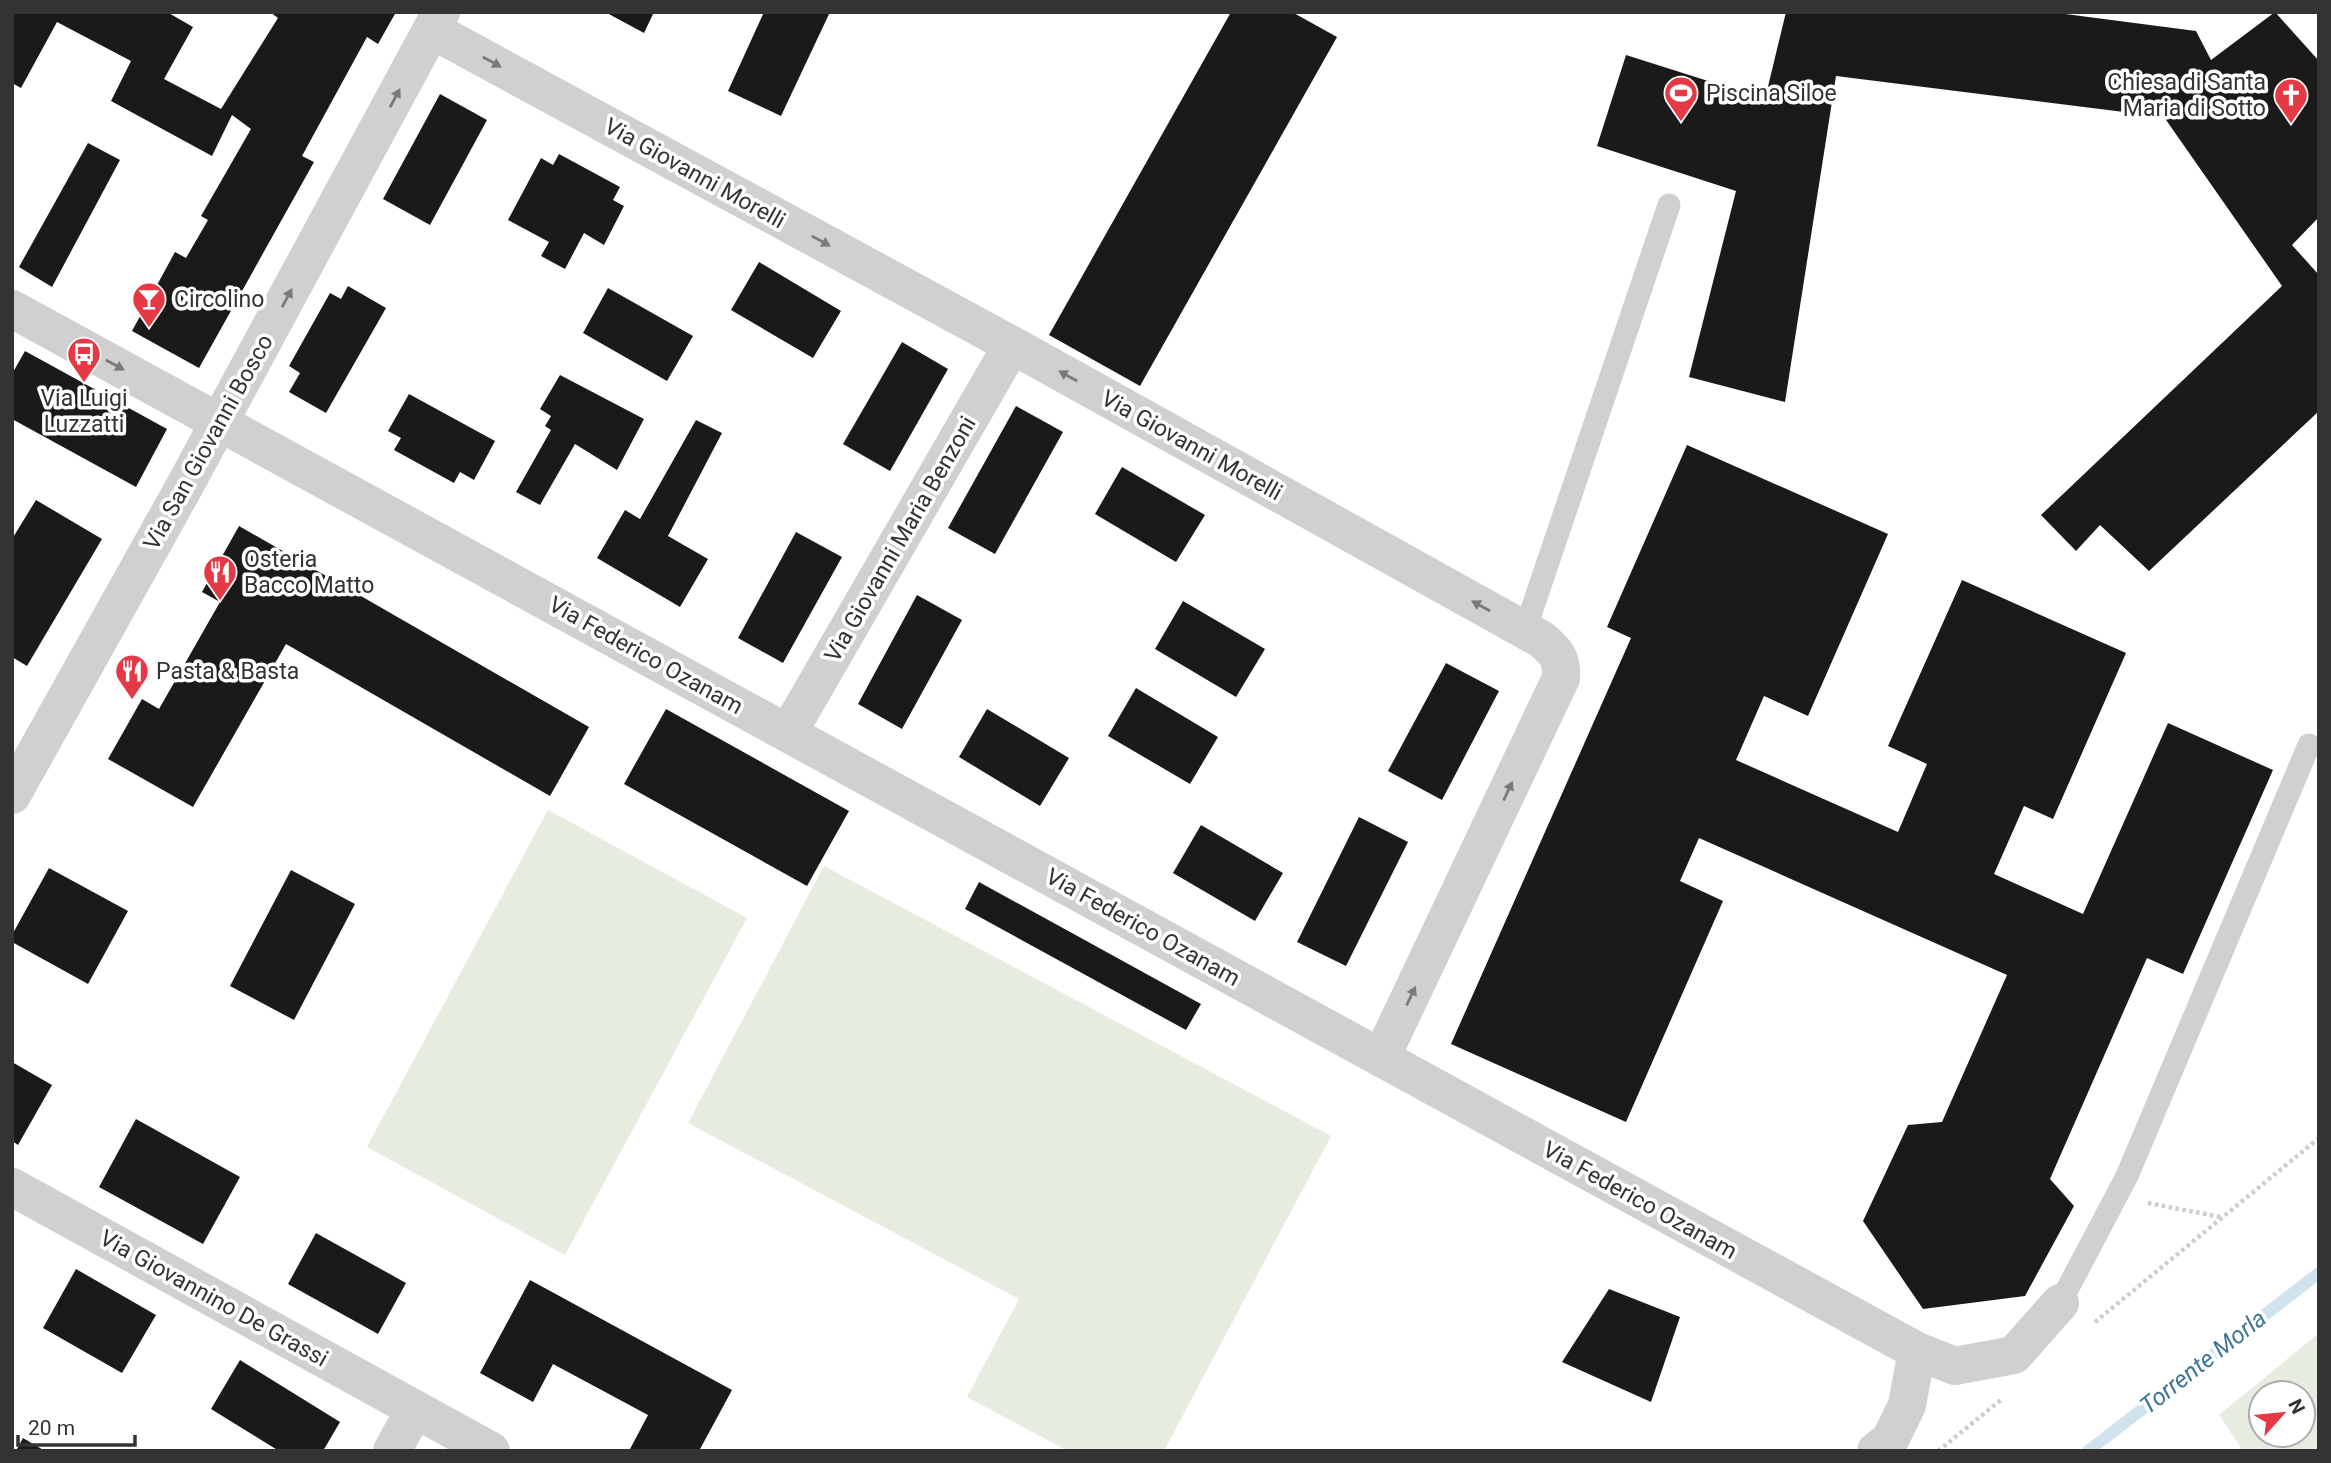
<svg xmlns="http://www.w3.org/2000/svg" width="2331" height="1463" font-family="Roboto,sans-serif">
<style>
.green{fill:#e6ecdf;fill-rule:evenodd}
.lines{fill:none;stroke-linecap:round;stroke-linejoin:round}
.stream{stroke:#cfe2ee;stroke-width:12}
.building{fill:#1a1a1a}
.path{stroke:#cdcdcd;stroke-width:4.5;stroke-dasharray:3.5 3.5;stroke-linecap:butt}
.lane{stroke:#d0d0d0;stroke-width:23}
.street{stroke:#d0d0d0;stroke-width:38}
.oneway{fill:#7a7a7a}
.labels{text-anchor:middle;stroke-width:7;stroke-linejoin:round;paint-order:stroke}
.poi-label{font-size:23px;fill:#333;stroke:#fff;text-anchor:start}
.street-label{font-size:23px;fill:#333;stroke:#fff}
.water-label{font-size:24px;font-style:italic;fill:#3f7597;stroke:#fff}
</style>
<rect width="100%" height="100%" fill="#fff"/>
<g class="green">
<path d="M548 810 747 918 565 1255 367 1147Z"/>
<path d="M824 866 1331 1136 1164 1451H1068L967 1397 1019 1299 688 1123Z"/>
<path d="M2319 1333V1451H2243L2219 1415ZM2303 1393V1435H2261V1393Z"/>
</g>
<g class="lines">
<path class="stream" d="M2088 1451 2319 1273"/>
</g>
<g class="building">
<path d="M12 12H167L193 27 164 79 221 109 278 18 270 12H396L378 44 367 37 302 156 314 162 199 368 132 331 175 252 186 258 208 220 201 216 251 129 232 115 212 156 111 101 131 61 57 22 21 88 12 83Z"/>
<path d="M605 12H654L644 33Z"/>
<path d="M764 12H830L781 116 728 91Z"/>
<path d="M1231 12H1292L1337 37 1140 386 1049 335Z"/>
<path d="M1786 12H2050L2196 31 2211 60 2275 12 2319 61V217L2292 245 2319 275V411L2149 571 2100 525 2076 551 2041 515 2282 286 2164 117 1836 76 1785 402 1689 377 1736 191 1597 146 1626 55 1765 99Z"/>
<path d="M440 94 487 120 430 225 383 199Z"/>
<path d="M88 143 120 160 52 287 19 267Z"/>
<path d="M559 154 620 187 613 200 624 206 604 245 584 233 565 269 541 256 549 242 508 220 541 158 553 165Z"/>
<path d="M759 262 841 311 813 358 731 310Z"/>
<path d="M348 286 386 308 326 413 289 392 300 373 289 366 330 293 341 299Z"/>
<path d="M608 288 693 336 667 381 583 333Z"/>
<path d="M902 342 948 369 890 471 843 444Z"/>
<path d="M25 351 167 429 136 487 12 419V374Z"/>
<path d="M560 375 644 419 617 470 575 444 540 505 516 492 551 430 545 426 551 416 540 409Z"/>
<path d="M409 394 495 441 474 480 460 472 454 483 394 450 401 438 388 431Z"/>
<path d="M1016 406 1063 432 995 554 948 528Z"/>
<path d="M696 420 722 433 668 536 708 559 680 607 597 558 625 510 640 519Z"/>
<path d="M1687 445 1888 534 1808 716 1764 696 1736 760 1898 832 1927 764 1888 746 1962 580 2126 653 2053 819 2024 806 1994 874 2083 914 2168 723 2273 770 2183 974 2147 958 2050 1179 2074 1206 2025 1296 1923 1309 1863 1221 1908 1125 1942 1122 2007 975 1699 838 1680 881 1723 901 1626 1122 1451 1044 1631 638 1607 627Z"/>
<path d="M1122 467 1205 515 1176 562 1095 514Z"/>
<path d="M36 500 102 539 27 666 12 657V539Z"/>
<path d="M239 526 589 727 550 796 286 644 193 807 108 759 142 699 159 709 220 602 202 592Z"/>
<path d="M796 532 842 557 783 663 738 638Z"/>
<path d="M917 595 962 620 902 729 858 704Z"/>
<path d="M1183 601 1265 649 1236 697 1155 649Z"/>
<path d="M1446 663 1499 691 1442 800 1388 771Z"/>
<path d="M1136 688 1218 737 1190 784 1108 736Z"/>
<path d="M666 709 849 811 807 886 624 784Z"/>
<path d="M987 709 1069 758 1040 806 959 757Z"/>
<path d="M1359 817 1408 842 1346 966 1297 942Z"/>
<path d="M1201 825 1283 873 1255 921 1173 873Z"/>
<path d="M49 868 128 911 88 984 12 942V935Z"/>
<path d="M291 870 355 904 294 1020 230 986Z"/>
<path d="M979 882 1201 1004 1186 1030 965 909Z"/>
<path d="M12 1062 52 1085 18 1145 12 1141Z"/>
<path d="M136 1119 240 1177 203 1244 99 1187Z"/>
<path d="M316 1233 406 1283 378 1334 288 1284Z"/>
<path d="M76 1269 156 1315 122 1373 43 1328Z"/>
<path d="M530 1280 732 1390 699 1451H629L648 1415 553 1364 533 1402 480 1373Z"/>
<path d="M1609 1289 1680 1317 1651 1402 1562 1362Z"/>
<path d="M240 1360 340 1422 323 1451H279L211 1409Z"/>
<path d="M23 1438 45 1451H16Z"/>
</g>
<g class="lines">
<g class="path">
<path d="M2148 1203 2221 1217"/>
<path d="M2095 1322 2319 1138"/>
<path d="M1938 1451 2002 1399"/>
</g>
<g class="lane">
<path d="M1525 630 1669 205"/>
<path d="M2060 1303 2127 1176 2309 745"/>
</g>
<g class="street">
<path d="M432 30 1012 345 1541 639C1556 652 1562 657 1561 678L1381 1058"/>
<path d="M12 309 1917 1351 1955 1366 2014 1355 2060 1303"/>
<path d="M788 733 1012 345"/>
<path d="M12 795 183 489 441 12"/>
<path d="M12 1187 491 1451"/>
<path d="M392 1451 415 1409"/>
<path d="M1876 1451 1890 1440 1907 1405 1917 1351"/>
</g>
</g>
<defs><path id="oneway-solid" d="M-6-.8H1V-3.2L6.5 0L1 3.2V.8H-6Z" transform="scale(1.75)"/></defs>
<g class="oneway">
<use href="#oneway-solid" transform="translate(492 62) rotate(29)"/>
<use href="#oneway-solid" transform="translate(395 98) rotate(-62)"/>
<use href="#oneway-solid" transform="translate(821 241) rotate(29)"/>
<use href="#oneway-solid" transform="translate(287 298) rotate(-62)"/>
<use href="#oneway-solid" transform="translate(115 365) rotate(29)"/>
<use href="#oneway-solid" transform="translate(1068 376) rotate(-151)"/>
<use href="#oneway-solid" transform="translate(1481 606) rotate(-151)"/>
<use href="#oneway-solid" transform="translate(1508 791) rotate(-65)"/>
<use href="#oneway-solid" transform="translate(1411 996) rotate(-65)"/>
</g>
<defs>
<g id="stadium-pin" transform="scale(1.75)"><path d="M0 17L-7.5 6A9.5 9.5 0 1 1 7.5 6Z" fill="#e63946" stroke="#fff"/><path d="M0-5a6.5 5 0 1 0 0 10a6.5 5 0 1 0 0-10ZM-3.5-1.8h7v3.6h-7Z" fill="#fff"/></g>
<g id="church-pin" transform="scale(1.75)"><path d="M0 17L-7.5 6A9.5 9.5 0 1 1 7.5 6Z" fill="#e63946" stroke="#fff"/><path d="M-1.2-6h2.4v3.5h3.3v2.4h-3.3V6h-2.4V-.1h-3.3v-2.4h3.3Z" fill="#fff"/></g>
<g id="bar-pin" transform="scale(1.75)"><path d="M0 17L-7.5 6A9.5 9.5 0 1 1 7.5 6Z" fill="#e63946" stroke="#fff"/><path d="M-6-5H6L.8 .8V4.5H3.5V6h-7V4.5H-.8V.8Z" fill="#fff"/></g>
<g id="bus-pin" transform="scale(1.75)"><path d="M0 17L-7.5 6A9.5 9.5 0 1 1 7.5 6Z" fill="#e63946" stroke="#fff"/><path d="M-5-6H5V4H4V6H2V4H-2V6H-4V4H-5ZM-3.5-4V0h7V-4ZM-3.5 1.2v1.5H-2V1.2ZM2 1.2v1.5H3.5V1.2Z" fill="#fff"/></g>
<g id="restaurant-pin" transform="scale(1.75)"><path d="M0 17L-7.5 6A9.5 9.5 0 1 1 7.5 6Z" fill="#e63946" stroke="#fff"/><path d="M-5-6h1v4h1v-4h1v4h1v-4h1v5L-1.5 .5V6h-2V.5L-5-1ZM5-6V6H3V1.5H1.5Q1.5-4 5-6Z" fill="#fff"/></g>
</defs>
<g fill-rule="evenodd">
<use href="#stadium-pin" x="1681" y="93"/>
<use href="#church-pin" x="2291" y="95"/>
<use href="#bar-pin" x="149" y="299"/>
<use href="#bus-pin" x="84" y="354"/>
<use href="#restaurant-pin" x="220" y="572"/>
<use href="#restaurant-pin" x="132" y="671"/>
</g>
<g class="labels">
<g class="poi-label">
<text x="2266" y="90" text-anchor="end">Chiesa di Santa<tspan x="2266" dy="26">Maria di Sotto</tspan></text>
<text x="1706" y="101">Piscina Siloe</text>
<text x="174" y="307">Circolino</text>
<text x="84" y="406" text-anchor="middle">Via Luigi<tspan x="84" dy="26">Luzzatti</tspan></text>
<text x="244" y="567">Osteria<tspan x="244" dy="26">Bacco Matto</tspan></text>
<text x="156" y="679">Pasta &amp; Basta</text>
</g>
<g class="street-label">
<text transform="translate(695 173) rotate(29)" y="8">Via Giovanni Morelli</text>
<text transform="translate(208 442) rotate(-61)" y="8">Via San Giovanni Bosco</text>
<text transform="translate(1192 445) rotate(29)" y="8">Via Giovanni Morelli</text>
<text transform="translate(900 539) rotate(-60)" y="8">Via Giovanni Maria Benzoni</text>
<text transform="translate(646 655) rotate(29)" y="8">Via Federico Ozanam</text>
<text transform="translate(1143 927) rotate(29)" y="8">Via Federico Ozanam</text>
<text transform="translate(1640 1200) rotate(29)" y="8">Via Federico Ozanam</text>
<text transform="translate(214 1298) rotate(29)" y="8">Via Giovannino De Grassi</text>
</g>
<g class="water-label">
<text transform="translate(2203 1362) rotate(-38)" y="8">Torrente Morla</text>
</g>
</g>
<rect width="2331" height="1463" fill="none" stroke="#333333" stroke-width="28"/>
<g transform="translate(2282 1414) rotate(63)"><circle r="33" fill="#ffffff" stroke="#adadad" stroke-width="2"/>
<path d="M0-5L12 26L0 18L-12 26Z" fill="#e63946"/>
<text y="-10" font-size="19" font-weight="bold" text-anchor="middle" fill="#333333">N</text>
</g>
<path d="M18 1435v10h117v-10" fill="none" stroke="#333333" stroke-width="3.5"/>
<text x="28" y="1435" font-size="21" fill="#333333" stroke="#ffffff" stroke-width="5" paint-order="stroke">20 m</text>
</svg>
